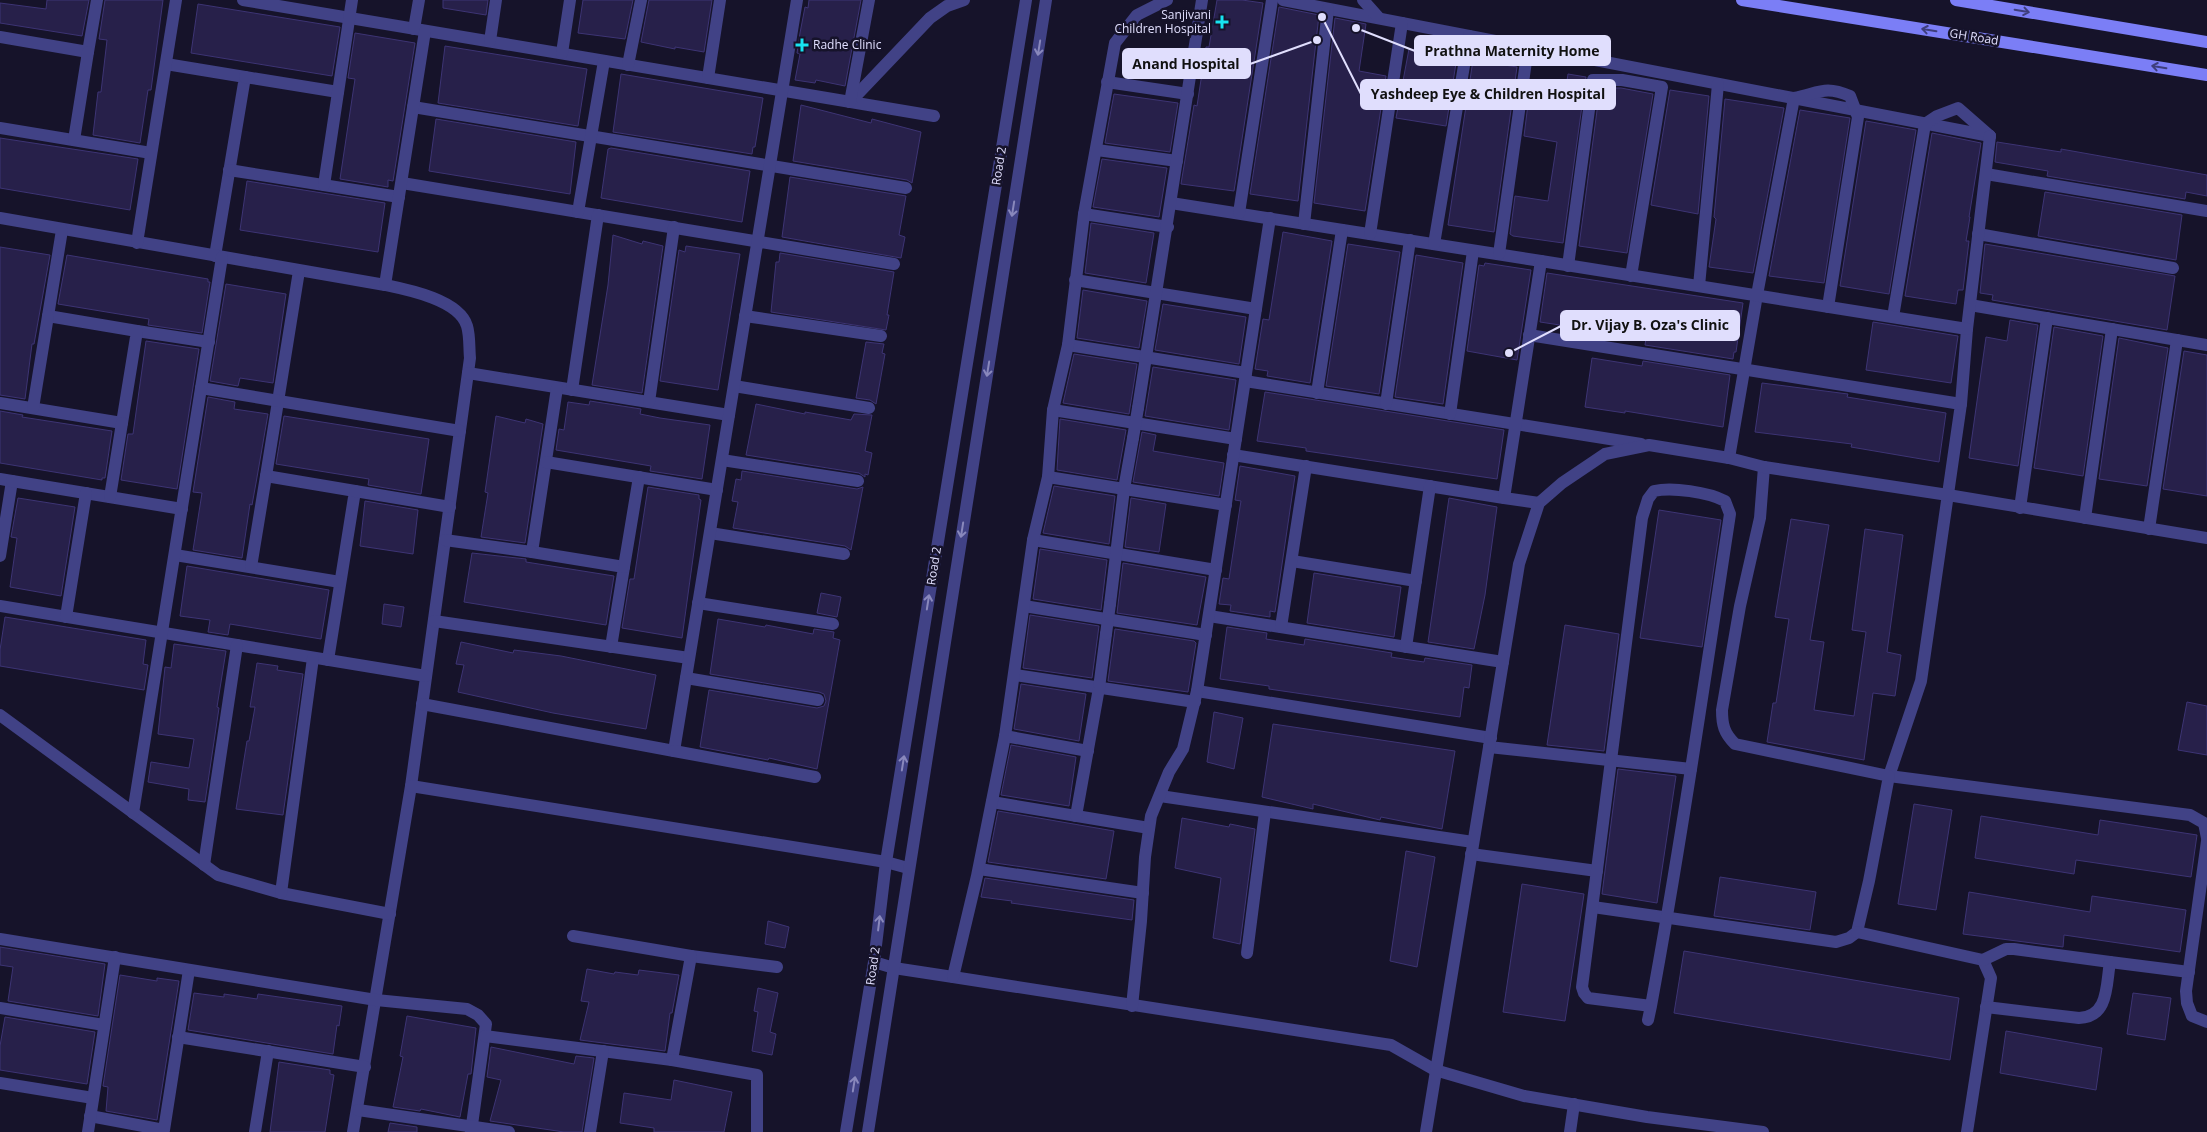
<svg xmlns="http://www.w3.org/2000/svg" width="2207" height="1132" font-family="'Open Sans',sans-serif">
<style>
.building{fill:#27204a;stroke:#3d3474}
.lines{fill:none;stroke-linecap:round;stroke-linejoin:round}
.minor{stroke:#414286;stroke-width:12}
.tertiary{stroke:#414286;stroke-width:12}
.secondary{stroke:#7b7ef6;stroke-width:12}
.minor-bridge{stroke:#414286;stroke-width:12}
.oneway{stroke:#3e3e7c}
.oneway2{stroke:#8988bc}
.poi-dot{fill:#17e4f0;stroke:#16132a;stroke-width:2}
.labels{text-anchor:middle;stroke-width:5;stroke-linejoin:round;paint-order:stroke}
.poi-label{font-size:12px;fill:#e0defd;stroke:#16132a;text-anchor:end}
.street-label{font-size:12px;fill:#e0defd;stroke:#16132a}
.leader{fill:none;stroke:#e0defd;stroke-width:2}
.callout-dot{fill:#e0defd;stroke:#16132a;stroke-width:2}
.callout{fill:#e0defd;stroke:#e0defd;stroke-width:2}
.callout-label{font-size:14px;text-anchor:middle;font-weight:bold;fill:#111}
</style>
<rect width="100%" height="100%" fill="#16132a"/>
<g class="building">
<path d="M47 0H89L82 36 0 23V3L46 9Z"/>
<path d="M105 0H163L151 90H148L140 143 93 135 98 92H101L107 40 99 39Z"/>
<path d="M443 0H488L486 15 443 8Z"/>
<path d="M583 0H633L625 39 578 33Z"/>
<path d="M649 0H712L704 52 675 47V49L641 42Z"/>
<path d="M809 0H861L845 86 816 80 815 83 795 80 800 54 797 53 800 33 805 7 808 8Z"/>
<path d="M1217 0H1242L1263 3 1234 191 1181 184 1194 105 1197 106 1206 47H1209Z"/>
<path d="M198 4 340 27 332 76 191 53Z"/>
<path d="M1279 7 1319 15 1298 201 1250 194Z"/>
<path d="M1335 18 1366 24 1359 71 1386 76 1365 211 1314 203Z"/>
<path d="M355 33 415 43 393 181 388 180V187L340 179 355 79 348 78Z"/>
<path d="M445 46 587 69 578 126 438 103Z"/>
<path d="M1409 49 1457 57 1446 126 1396 118Z"/>
<path d="M1473 60 1517 67 1494 232 1448 225Z"/>
<path d="M621 74 763 98 755 147H753L752 154 613 132Z"/>
<path d="M1568 74 1586 77 1563 243 1513 236 1510 234 1515 196 1548 201 1557 142 1524 136 1529 96 1564 102Z"/>
<path d="M1600 88H1621L1653 94 1627 253 1579 246Z"/>
<path d="M1670 90 1709 96 1698 214 1651 205Z"/>
<path d="M1114 94 1178 103 1170 152 1105 143Z"/>
<path d="M1725 99 1784 108 1753 273 1709 267 1716 219 1714 217Z"/>
<path d="M801 105 871 123 872 119 921 132 912 183 907 180 793 161Z"/>
<path d="M1800 110 1850 118 1824 283 1769 276Z"/>
<path d="M436 119 576 142 570 194 429 171Z"/>
<path d="M1866 121 1916 130 1889 294 1840 286Z"/>
<path d="M1932 133 1981 143 1969 217H1970L1966 241H1969L1963 290H1958L1956 304 1905 296Z"/>
<path d="M0 138 138 159 130 210 0 188Z"/>
<path d="M1997 142 2061 152V149L2207 175V196L2186 192 2185 199 2047 176 2048 171 1995 162Z"/>
<path d="M611 148 750 171 742 222 601 198 608 149Z"/>
<path d="M1102 159 1167 168 1159 217 1093 207Z"/>
<path d="M790 177 906 196 899 235 905 237 901 258 782 237Z"/>
<path d="M247 181 385 203 378 252 240 230Z"/>
<path d="M2045 192 2182 215 2176 260 2038 236Z"/>
<path d="M1091 223 1154 233 1146 283 1085 273Z"/>
<path d="M1283 232 1332 241 1310 383 1267 376 1268 371 1255 369 1263 319 1269 320Z"/>
<path d="M613 235 642 244 643 241 663 246 642 393 592 385 608 285Z"/>
<path d="M1348 244 1400 252 1379 394 1326 386Z"/>
<path d="M1985 244 2175 276 2167 330 1992 300 1993 295 1980 293Z"/>
<path d="M686 246 740 254 718 390 660 381 679 250 685 252Z"/>
<path d="M0 247 50 255 34 344H32L25 399 0 395Z"/>
<path d="M780 253 894 272 887 315H889L886 330 771 312 776 262H779Z"/>
<path d="M67 255 208 279V282H210L202 333 148 325 149 319 58 304Z"/>
<path d="M1416 255 1463 263 1443 404 1395 397Z"/>
<path d="M1485 263 1531 270 1517 360 1467 351 1479 265 1484 266Z"/>
<path d="M1547 273 1743 303 1736 352H1734L1733 359 1645 345 1646 338 1540 322Z"/>
<path d="M226 284 286 294 273 383 240 378 238 386 210 381Z"/>
<path d="M1083 290 1147 301 1139 348 1077 338Z"/>
<path d="M1163 304 1246 317 1239 364 1155 350Z"/>
<path d="M2010 320 2038 325 2018 466 1969 458 1986 337 2007 341Z"/>
<path d="M1873 322 1958 336 1951 383 1866 370Z"/>
<path d="M2054 327 2103 336 2083 476 2034 468Z"/>
<path d="M2119 338 2168 348 2147 486 2099 479Z"/>
<path d="M146 341 199 349 177 489 121 480 128 434H133Z"/>
<path d="M866 342 884 344 882 353 885 354 876 404 870 400 856 398Z"/>
<path d="M2184 351 2207 355V496L2163 489Z"/>
<path d="M1074 354 1137 364 1129 414 1063 403Z"/>
<path d="M1592 358 1642 366 1643 361 1730 375 1723 427 1625 411V413L1585 407Z"/>
<path d="M1153 367 1236 380 1229 430 1145 416Z"/>
<path d="M1762 383 1848 394 1847 397 1946 413 1939 462 1851 447 1852 444 1755 432Z"/>
<path d="M1265 392 1504 430 1497 479 1306 451V448L1257 441Z"/>
<path d="M208 397 235 402 234 409 268 414 256 483 252 505 250 504 242 558 193 550 202 493 193 492Z"/>
<path d="M590 401 641 409 640 414 660 418 710 425 702 479 650 471 651 466 556 450 559 429 564 430 568 402 589 405Z"/>
<path d="M756 404 805 414V412L851 420 854 414 872 415 865 451 872 453 868 475 865 474V477L859 473 746 455Z"/>
<path d="M0 411 23 415 22 417 112 431 105 478H102V480L0 463Z"/>
<path d="M284 416 429 439 421 494 368 485 369 479 276 464Z"/>
<path d="M496 416 525 423 526 419 543 424 525 543 481 537 488 493 485 492Z"/>
<path d="M1060 419 1126 430 1117 480 1057 470Z"/>
<path d="M1142 432 1156 435 1153 451 1224 463 1219 496 1133 482Z"/>
<path d="M1240 466 1295 476 1275 612 1270 611V617L1230 611 1231 605 1219 604 1223 578 1229 579 1240 507 1241 501 1235 500Z"/>
<path d="M742 471 857 489 863 487 851 550 845 546 733 528 738 502 732 501 736 479 741 480Z"/>
<path d="M1054 486 1115 496 1109 544 1043 533Z"/>
<path d="M648 487 699 495V499L701 500 682 638 622 628 630 579H634Z"/>
<path d="M18 498 75 507 61 596 10 587 17 538 11 537Z"/>
<path d="M1131 498 1166 504 1159 552 1125 547Z"/>
<path d="M1449 498 1497 507 1485 595 1474 649 1428 642Z"/>
<path d="M365 501 418 510 413 554 360 546Z"/>
<path d="M1659 510 1721 520 1702 647 1640 638Z"/>
<path d="M1791 519 1829 525 1810 640 1824 642 1814 710 1854 716 1866 632 1852 630 1865 529 1903 535 1887 652 1901 655 1895 696 1873 693 1864 760 1767 742 1773 703H1776L1789 619 1775 617Z"/>
<path d="M1040 549 1107 560 1101 610 1033 599Z"/>
<path d="M472 553 526 559V562L614 576 606 625 464 602Z"/>
<path d="M1123 563 1206 577 1197 625 1117 613Z"/>
<path d="M187 566 329 590 321 639 230 624 228 635 208 632 210 620 180 616Z"/>
<path d="M1314 573 1401 587 1394 637 1307 623Z"/>
<path d="M821 593 841 597 837 617 817 613Z"/>
<path d="M384 604 404 607 401 627 382 624Z"/>
<path d="M1030 615 1099 626 1092 678 1023 668Z"/>
<path d="M5 617 146 640 143 664 148 665 144 690 0 666V650Z"/>
<path d="M718 619 765 627 766 625 813 634 814 629 834 632 833 638 840 640 817 769 769 758 768 760 700 747 709 690 817 708 824 706 826 701 824 694 819 692 710 674Z"/>
<path d="M1565 625 1619 634 1604 751 1547 745Z"/>
<path d="M1227 627 1267 633 1266 639 1304 645 1305 639 1392 653 1391 657 1410 660 1424 662 1425 658 1472 665 1469 688 1464 687 1460 717 1269 689V686L1220 679Z"/>
<path d="M1115 629 1194 641 1196 643 1188 692 1108 681Z"/>
<path d="M461 642 513 653 514 650 561 656 656 675 646 729 553 713 458 692 464 665 456 664Z"/>
<path d="M174 644 226 651 217 707 219 708 205 802 188 800 189 789 148 782 151 762 189 768 194 739 158 734 165 667 171 668Z"/>
<path d="M257 663 278 666 277 670 303 674 283 815 236 809 247 741H249L255 707H250Z"/>
<path d="M1021 684 1086 694 1079 741 1014 729Z"/>
<path d="M2187 702 2207 706V755L2178 750Z"/>
<path d="M1214 712 1243 718 1234 769 1207 762Z"/>
<path d="M1273 724 1455 751 1442 829 1381 817 1380 820 1313 804V809L1262 797Z"/>
<path d="M1011 745 1076 757 1069 806 1001 795Z"/>
<path d="M1618 769 1676 776 1657 903 1602 894Z"/>
<path d="M1914 804 1952 810 1936 910 1898 904Z"/>
<path d="M998 811 1114 831 1106 879 988 862Z"/>
<path d="M1981 816 2098 835 2100 820 2197 835 2191 877 2076 860 2074 874 1975 858Z"/>
<path d="M1182 818 1229 827 1230 824 1255 829 1240 944 1213 938 1221 878 1175 868Z"/>
<path d="M1406 851 1435 857 1417 967 1390 961Z"/>
<path d="M1720 877 1816 892 1810 930 1714 916Z"/>
<path d="M985 878 1134 900 1132 920 1011 903 1012 901 981 897Z"/>
<path d="M1522 884 1584 894 1565 1021 1503 1012Z"/>
<path d="M1969 892 2090 912 2092 896 2186 910 2180 952 2064 935 2063 947 1963 934Z"/>
<path d="M768 921 789 927 785 948 765 944Z"/>
<path d="M0 947 105 964 98 1016 8 1001 13 967 0 965Z"/>
<path d="M1684 951 1959 998 1950 1060 1674 1013Z"/>
<path d="M587 969 614 974 615 972 638 975 639 970 679 975 672 1013H670L665 1051 580 1040 589 1002 581 1001Z"/>
<path d="M120 975 157 981V978L179 981 157 1120 106 1111 108 1087 103 1086Z"/>
<path d="M758 988 778 993 770 1032 776 1034 772 1055 752 1051 758 1012 754 1011Z"/>
<path d="M194 993 224 997V994L257 999 258 994 342 1006 339 1026 337 1025 333 1054 188 1030Z"/>
<path d="M2133 993 2171 998 2165 1040 2127 1034Z"/>
<path d="M407 1016 476 1028 471 1074H468L460 1117 421 1109 420 1111 393 1107 403 1057 400 1056Z"/>
<path d="M5 1017 95 1032 87 1084 0 1070V1046Z"/>
<path d="M2006 1031 2102 1048 2096 1090 2000 1073Z"/>
<path d="M491 1047 574 1064 576 1056 594 1058 582 1132H564L490 1121 501 1080 487 1077Z"/>
<path d="M279 1062 330 1070V1074L334 1075 325 1132H270Z"/>
<path d="M674 1080 732 1092 724 1132H654V1128L620 1123 624 1093 671 1100Z"/>
<path d="M390 1123 417 1127V1132H388Z"/>
</g>
<g class="lines">
<g class="minor">
<path d="M243 0 934 116"/>
<path d="M1283 0 1990 136"/>
<path d="M1363 0 1379 18"/>
<path d="M414 29 419 0"/>
<path d="M0 37 88 52 97 0"/>
<path d="M490 41 496 0"/>
<path d="M562 53 570 0"/>
<path d="M166 64 245 77 215 256"/>
<path d="M628 65 641 0"/>
<path d="M245 77 338 92"/>
<path d="M708 78 720 0"/>
<path d="M1107 82 1188 94"/>
<path d="M850 102 930 18 947 6 964 0"/>
<path d="M850 102 869 0"/>
<path d="M413 107 906 188"/>
<path d="M0 128 151 153"/>
<path d="M74 140 88 52"/>
<path d="M1097 150 1177 161"/>
<path d="M229 170 399 197"/>
<path d="M1986 174 2207 211"/>
<path d="M402 183 894 264"/>
<path d="M324 185 352 0"/>
<path d="M1171 203 1541 261"/>
<path d="M578 212 604 61"/>
<path d="M1239 213 1272 0"/>
<path d="M1084 214 1168 227"/>
<path d="M0 218 385 285C409 290 459 300 467 326 470 336 469 348 470 358L411 786 353 1132"/>
<path d="M1304 224 1328 9"/>
<path d="M1370 234 1402 23"/>
<path d="M1978 234 2173 268"/>
<path d="M137 243 176 0"/>
<path d="M1434 244 1469 36"/>
<path d="M1499 254 1528 47"/>
<path d="M1568 266 1593 80H1622L1662 87 1631 276"/>
<path d="M299 271 266 476 355 491 328 660"/>
<path d="M1075 280 1256 309"/>
<path d="M385 285 425 31"/>
<path d="M1699 286 1718 84"/>
<path d="M1970 305 2207 345"/>
<path d="M745 316 881 336"/>
<path d="M1893 317 1925 124 1937 116 1958 108 1990 136"/>
<path d="M137 331 209 342"/>
<path d="M1529 335 1961 404 1921 681 1889 776 2190 815 2204 823 2207 838"/>
<path d="M1068 345 1246 373"/>
<path d="M468 373 729 415"/>
<path d="M1245 381 1641 444"/>
<path d="M734 386 869 408"/>
<path d="M201 388 460 431"/>
<path d="M557 388 532 552 624 567 611 647"/>
<path d="M572 390 598 215"/>
<path d="M1317 393 1342 230"/>
<path d="M649 402 674 227"/>
<path d="M0 403 122 423 137 331 48 316 62 230"/>
<path d="M1386 404 1410 240"/>
<path d="M1961 404 1967 329 1990 136"/>
<path d="M33 408 48 316"/>
<path d="M1138 408 1202 0"/>
<path d="M1053 410 1236 439"/>
<path d="M1450 414 1473 251"/>
<path d="M1233 455 1504 498"/>
<path d="M1729 458 1757 295 1794 98C1819 93 1825 85 1850 96L1858 117 1828 307"/>
<path d="M722 460 858 481"/>
<path d="M546 462 717 490"/>
<path d="M1048 477 1226 505"/>
<path d="M0 479 12 481 0 556"/>
<path d="M12 481 182 509"/>
<path d="M355 491 450 507"/>
<path d="M110 497 122 423"/>
<path d="M1539 503 1504 498 1541 261 1967 329"/>
<path d="M2020 508 2047 318"/>
<path d="M2085 518 2112 329"/>
<path d="M2149 529 2177 340"/>
<path d="M710 533 844 554"/>
<path d="M445 540 532 552"/>
<path d="M1033 540 1216 570"/>
<path d="M175 555 340 582"/>
<path d="M1292 561 1416 581"/>
<path d="M251 567 266 476"/>
<path d="M624 567 639 477"/>
<path d="M698 603 833 624"/>
<path d="M1110 604 1124 489 1133 438"/>
<path d="M0 606 426 676"/>
<path d="M1024 606 1206 635"/>
<path d="M1209 616 1503 662"/>
<path d="M66 617 86 493"/>
<path d="M434 621 689 658"/>
<path d="M1281 627 1306 466"/>
<path d="M1406 647 1430 486"/>
<path d="M1015 675 1195 702"/>
<path d="M686 678 818 700"/>
<path d="M1197 691 1491 738"/>
<path d="M422 704 674 751 797 0"/>
<path d="M0 715 218 875 281 893 390 914"/>
<path d="M1005 736 1088 751"/>
<path d="M1489 747 1691 769"/>
<path d="M674 751 815 777"/>
<path d="M411 786 886 862 908 868"/>
<path d="M1160 796 1473 842"/>
<path d="M992 802 1149 828"/>
<path d="M133 813 222 257"/>
<path d="M1076 816 1099 688 1106 634"/>
<path d="M2207 841 2186 991 2187 1003 2192 1016 2207 1022"/>
<path d="M1471 854 1597 871"/>
<path d="M204 865 237 645"/>
<path d="M979 869 1143 893"/>
<path d="M281 893 313 658"/>
<path d="M1593 907 1836 942 1849 938 1857 932 1869 881 1889 776 1735 744C1724 733 1722 725 1722 710L1740 606 1760 518 1764 467"/>
<path d="M1857 932 1983 960 1991 978 1967 1132"/>
<path d="M0 939 376 1000 467 1009 478 1015 486 1024 471 1132"/>
<path d="M1247 953 1265 812"/>
<path d="M691 956 777 967"/>
<path d="M1983 960 2006 949H2014L2110 962"/>
<path d="M874 962 894 968 953 977 1391 1045 1435 1070 1524 1096 1647 1117 1763 1132"/>
<path d="M953 977 977 876 1005 736 1033 540 1048 477 1053 410 1068 345 1084 214 1115 43 1137 15 1167 0"/>
<path d="M1132 1006 1141 921 1145 857 1151 816 1169 772 1183 749 1197 691 1270 218"/>
<path d="M1986 1007 2079 1018C2109 1017 2106 985 2110 962L2189 972"/>
<path d="M0 1008 104 1025"/>
<path d="M1648 1020 1651 1006C1681 843 1705 678 1730 514L1725 501C1708 492 1672 487 1654 491L1648 499 1642 518 1582 987 1584 993 1588 998 1651 1006"/>
<path d="M485 1036 672 1060 691 956 573 936"/>
<path d="M178 1037 365 1067"/>
<path d="M672 1060 757 1075V1132"/>
<path d="M0 1083 93 1098"/>
<path d="M358 1110 509 1132"/>
<path d="M90 1116 164 1130 189 970"/>
<path d="M88 1132 115 957"/>
<path d="M255 1132 268 1051"/>
<path d="M590 1132 603 1051"/>
<path d="M1426 1132 1519 564 1539 503 1562 483 1605 454 1649 445 1729 458 1764 467 1948 495 2207 538"/>
<path d="M1570 1132 1574 1104"/>
</g>
<g class="tertiary">
<path d="M846 1132 874 962 886 862 1026 0"/>
<path d="M868 1132 1046 0"/>
</g>
<g class="secondary">
<path d="M1742 0 2207 75"/>
<path d="M1956 0 2207 42"/>
</g>
<g class="minor-bridge">
<path d="M1133 438 1138 408"/>
<path d="M1106 634 1110 604"/>
</g>
</g>
<defs><path id="oneway-shaft" d="M-6 0H5M1.5-3L5.5 0L1.5 3" fill="none" stroke-width="1.6" stroke-linecap="round" stroke-linejoin="round" transform="scale(1.25)"/></defs>
<g class="oneway">
<use href="#oneway-shaft" transform="translate(2022 11) rotate(10)"/>
<use href="#oneway-shaft" transform="translate(1929 30) rotate(-171)"/>
<use href="#oneway-shaft" transform="translate(2159 67) rotate(-171)"/>
</g>
<g class="oneway2">
<use href="#oneway-shaft" transform="translate(1039 48) rotate(99)"/>
<use href="#oneway-shaft" transform="translate(1013 209) rotate(99)"/>
<use href="#oneway-shaft" transform="translate(988 369) rotate(99)"/>
<use href="#oneway-shaft" transform="translate(962 530) rotate(99)"/>
<use href="#oneway-shaft" transform="translate(928 602) rotate(-81)"/>
<use href="#oneway-shaft" transform="translate(903 763) rotate(-81)"/>
<use href="#oneway-shaft" transform="translate(879 923) rotate(-83)"/>
<use href="#oneway-shaft" transform="translate(854 1084) rotate(-81)"/>
</g>
<g class="poi-dot">
<path d="M1219.5 14.5h5v5h5v5h-5v5h-5v-5h-5v-5h5z"/>
<path d="M799.5 37.5h5v5h5v5h-5v5h-5v-5h-5v-5h5z"/>
</g>
<g class="labels">
<g class="poi-label">
<text x="1211" y="19">Sanjivani<tspan x="1211" dy="14">Children Hospital</tspan></text>
<text x="813" y="49" text-anchor="start">Radhe Clinic</text>
</g>
<g class="street-label">
<text transform="translate(1974 37) rotate(9)" y="4">GH Road</text>
<text transform="translate(999 166) rotate(-81)" y="4">Road 2</text>
<text transform="translate(934 566) rotate(-81)" y="4">Road 2</text>
<text transform="translate(873 966) rotate(-82)" y="4">Road 2</text>
</g>
</g>
<path class="leader" d="M1356 28L1415 51M1317 40L1250 64M1322 17L1361 94M1509 353L1561 326"/>
<g class="callout-dot">
<circle cx="1356" cy="28" r="5"/>
<circle cx="1317" cy="40" r="5"/>
<circle cx="1322" cy="17" r="5"/>
<circle cx="1509" cy="353" r="5"/>
</g>
<g class="callout">
<rect x="1415" y="36" width="195" height="29" rx="5"/>
<rect x="1123" y="49" width="127" height="29" rx="5"/>
<rect x="1361" y="80" width="254" height="29" rx="5"/>
<rect x="1561" y="311" width="178" height="29" rx="5"/>
</g>
<g class="callout-label">
<text x="1512" y="56">Prathna Maternity Home</text>
<text x="1186" y="69">Anand Hospital</text>
<text x="1488" y="99">Yashdeep Eye &amp; Children Hospital</text>
<text x="1650" y="330">Dr. Vijay B. Oza's Clinic</text>
</g>
</svg>
